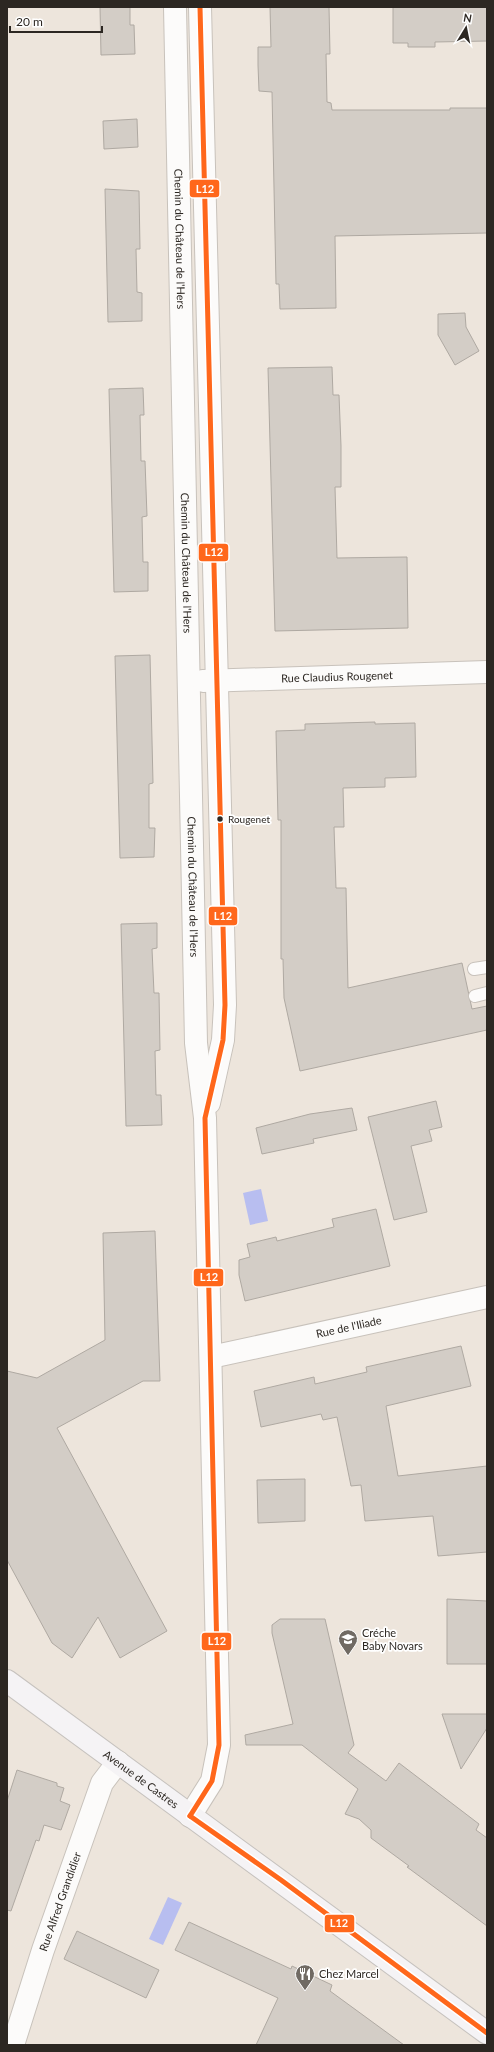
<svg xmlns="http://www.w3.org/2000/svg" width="494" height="2052" font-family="Lato,sans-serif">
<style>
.water{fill:#b8bef0}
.building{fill:#d3cdc6;stroke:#afa9a2}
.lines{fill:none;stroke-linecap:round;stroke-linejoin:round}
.lane-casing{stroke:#c8c2bb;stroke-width:14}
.street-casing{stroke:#c8c2bb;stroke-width:24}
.primary-casing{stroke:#c6c2be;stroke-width:24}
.lane{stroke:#fcfbfa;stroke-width:12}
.street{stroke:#fcfbfa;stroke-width:22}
.primary{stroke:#f5f3f5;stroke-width:22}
.bus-1-casing{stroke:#fff;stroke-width:8}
.bus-1{stroke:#ff671b;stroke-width:5}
.bus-dot{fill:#2c2722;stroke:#fff;stroke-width:1.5}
.labels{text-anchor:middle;stroke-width:3.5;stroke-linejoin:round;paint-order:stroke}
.bus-label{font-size:10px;fill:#2c2722;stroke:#fff;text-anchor:start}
.street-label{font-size:11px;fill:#2c2722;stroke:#fff}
.poi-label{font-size:11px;fill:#2c2722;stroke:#fff;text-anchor:start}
.line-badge{stroke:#fff;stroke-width:1.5}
.badge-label{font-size:11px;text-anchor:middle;font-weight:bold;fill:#fff}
</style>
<rect width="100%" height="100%" fill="#ede5dc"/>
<g class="water">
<path d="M261 1189 268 1221 250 1225 243 1193Z"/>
<path d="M168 1897 182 1903 163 1945 149 1939Z"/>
</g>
<g class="building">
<path d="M100 7H130V25H134L135 54 101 55Z"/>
<path d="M270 7H329L330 54H326L327 102 331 103 332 110H450V108H487V233L335 236 336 308 280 309 279 284H276L272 92 259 91 258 65V47H271Z"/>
<path d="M393 7H487V41L435 42V47H408V43H393Z"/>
<path d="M137 119 138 147 104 149 103 121Z"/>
<path d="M105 189 139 191 140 249H136L137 292 142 293V321L108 322Z"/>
<path d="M465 313 466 327 479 351 455 365 438 335V314Z"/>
<path d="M332 367 333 395H339L341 446V487H335L337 558 407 557 408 628 275 631 268 368Z"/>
<path d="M143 388 144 415H140L141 461H145L147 516 142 517 143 562H148V591L114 592 109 389Z"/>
<path d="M150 655 153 783 149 784V828H155L154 857 120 858 115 656Z"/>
<path d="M375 722V724L415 723 416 777 385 778V787L343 788 344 827H334L336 888H346L348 988 462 963 472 1009 487 1006V1030L300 1071 284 998 283 959H281V820H278L276 731 305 730V724Z"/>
<path d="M157 923V948L152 949 154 993H159L160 1050 155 1051 156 1095H161L162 1125 126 1126 121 924Z"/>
<path d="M436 1101 442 1127 429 1130 432 1141 411 1146 427 1212 394 1220 368 1117Z"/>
<path d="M352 1108 357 1130 313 1139 314 1143 262 1154 256 1128 310 1114Z"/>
<path d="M376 1209 390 1266 245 1301 239 1275V1260L250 1257 247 1244 276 1237 277 1241 334 1227 332 1219Z"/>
<path d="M155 1231 160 1381H143L57 1428 167 1631 120 1658 98 1617 72 1658 52 1643 7 1560V1371L37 1378 105 1340 103 1233Z"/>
<path d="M461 1346 471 1386 386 1406 398 1476 487 1466V1552L438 1556 433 1516 365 1521 361 1485 351 1486 337 1417 323 1420 321 1414 261 1427 254 1391 314 1377 315 1384 367 1372 366 1367Z"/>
<path d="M305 1479V1521L258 1523 257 1480Z"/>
<path d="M447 1599 487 1601V1664H447Z"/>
<path d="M280 1619H325L354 1745 348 1753 386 1781 399 1763 479 1824 476 1830 487 1838V1926L407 1867 409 1866 371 1838V1830L359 1819 345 1814 358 1789 302 1745H246L245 1735 293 1724 272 1633V1625Z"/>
<path d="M442 1714H487V1728L461 1769Z"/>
<path d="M17 1770 57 1783V1786L64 1788 60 1801 70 1805 61 1830 44 1825 39 1841 36 1840 11 1911 7 1910V1801Z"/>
<path d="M189 1922 291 1969 292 1966 332 1985 330 1991 404 2045H256L278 1998 175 1950Z"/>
<path d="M77 1931 159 1970 146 1998 64 1959Z"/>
</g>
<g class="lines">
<g class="lane-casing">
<g id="lane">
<path d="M474 969 487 967"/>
<path d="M475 996 487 993"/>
</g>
</g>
<g class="street-casing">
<g id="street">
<path id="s1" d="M175 7 196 1043 205 1118 219 1745 212 1781 190 1816"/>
<path d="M200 7 225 1005 223 1040 209 1103"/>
<path id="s2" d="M203 681 487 672"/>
<path id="s3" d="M211 1357 487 1297"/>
<path id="s4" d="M13 2045 43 1950 102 1783 118 1762"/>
</g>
</g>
<g class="primary-casing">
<g id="primary">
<path id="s5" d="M7 1681C167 1799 328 1915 487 2033"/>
</g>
</g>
<use href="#lane" class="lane"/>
<use href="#street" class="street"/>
<use href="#primary" class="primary"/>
<g class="bus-1-casing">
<g id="bus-1">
<path d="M190 1816 212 1781 219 1745 205 1118 223 1040 225 1005 200 7"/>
<path d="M190 1816 281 1880 487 2033"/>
</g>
</g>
<use href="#bus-1" class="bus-1"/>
</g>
<defs>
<g id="school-pin" transform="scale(1)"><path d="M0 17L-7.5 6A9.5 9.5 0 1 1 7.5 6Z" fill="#706a63" stroke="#fff"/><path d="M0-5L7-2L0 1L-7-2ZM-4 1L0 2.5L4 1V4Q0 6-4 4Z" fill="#fff"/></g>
<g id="restaurant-pin" transform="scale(1)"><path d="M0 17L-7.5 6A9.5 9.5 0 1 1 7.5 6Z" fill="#706a63" stroke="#fff"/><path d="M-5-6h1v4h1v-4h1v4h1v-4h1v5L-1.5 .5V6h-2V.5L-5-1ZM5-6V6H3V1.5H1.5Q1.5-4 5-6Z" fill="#fff"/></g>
</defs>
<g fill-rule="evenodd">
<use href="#school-pin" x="348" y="1639"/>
<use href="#restaurant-pin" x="305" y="1974"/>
</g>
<circle class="bus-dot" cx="220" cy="819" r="3.5"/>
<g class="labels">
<g class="bus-label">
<text x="228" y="823">Rougenet</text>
</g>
<g class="street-label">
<text dy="4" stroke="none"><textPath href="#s1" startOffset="232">Chemin du Château de l'Hers</textPath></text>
<text dy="4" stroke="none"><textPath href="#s1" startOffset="556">Chemin du Château de l'Hers</textPath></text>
<text dy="4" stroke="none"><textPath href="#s2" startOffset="134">Rue Claudius Rougenet</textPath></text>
<text dy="4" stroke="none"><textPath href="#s1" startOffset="880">Chemin du Château de l'Hers</textPath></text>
<text dy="4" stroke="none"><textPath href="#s3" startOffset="141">Rue de l'Iliade</textPath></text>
<text dy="4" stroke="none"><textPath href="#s5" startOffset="166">Avenue de Castres</textPath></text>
<text dy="4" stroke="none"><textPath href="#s4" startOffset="151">Rue Alfred Grandidier</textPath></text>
</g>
<g class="poi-label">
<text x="362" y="1637">Créche<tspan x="362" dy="13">Baby Novars</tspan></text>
<text x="319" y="1978">Chez Marcel</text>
</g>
</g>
<g class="line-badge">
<rect x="189" y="179" width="31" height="19" rx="4" fill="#ff671b"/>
<rect x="198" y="543" width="31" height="19" rx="4" fill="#ff671b"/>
<rect x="208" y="906" width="30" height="20" rx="4" fill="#ff671b"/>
<rect x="193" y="1268" width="31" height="19" rx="4" fill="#ff671b"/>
<rect x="201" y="1632" width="31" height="19" rx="4" fill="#ff671b"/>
<rect x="324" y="1914" width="31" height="19" rx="4" fill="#ff671b"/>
</g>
<g class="badge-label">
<text x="205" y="193">L12</text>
<text x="214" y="556">L12</text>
<text x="223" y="920">L12</text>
<text x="209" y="1281">L12</text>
<text x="217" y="1645">L12</text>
<text x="339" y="1927">L12</text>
</g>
<rect width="494" height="2052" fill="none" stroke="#2c2722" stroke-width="16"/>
<g transform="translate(466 28) rotate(10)" stroke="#ffffff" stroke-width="3" paint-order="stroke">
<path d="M0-3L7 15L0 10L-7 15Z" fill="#2c2722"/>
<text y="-6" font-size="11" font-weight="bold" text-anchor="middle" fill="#2c2722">N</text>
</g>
<path d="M10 26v6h92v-6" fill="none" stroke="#2c2722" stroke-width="2"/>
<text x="16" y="26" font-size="12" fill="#2c2722" stroke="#ffffff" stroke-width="3" paint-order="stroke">20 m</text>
</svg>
